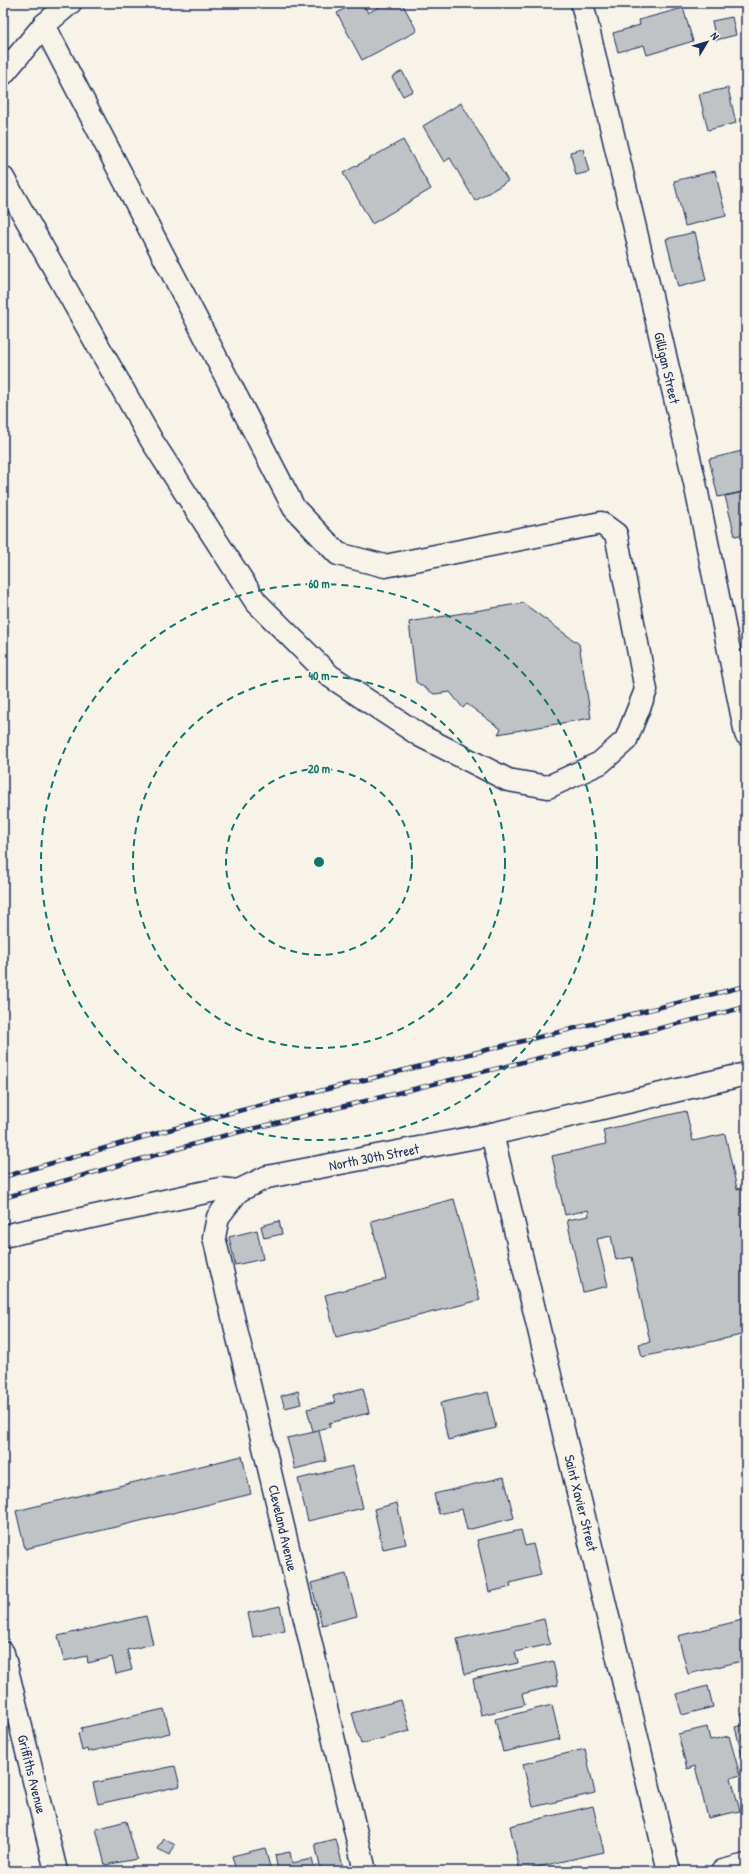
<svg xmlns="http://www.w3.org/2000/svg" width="749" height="1874" font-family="'Patrick Hand',sans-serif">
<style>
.building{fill:#c0c3c5;stroke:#1b2f5e}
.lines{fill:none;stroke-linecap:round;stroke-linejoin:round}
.minor-casing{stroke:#1b2f5e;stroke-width:25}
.minor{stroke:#f7f3e8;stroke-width:22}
.rail-casing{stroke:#1b2f5e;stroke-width:4.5}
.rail{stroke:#f7f3e8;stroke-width:3;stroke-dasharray:9;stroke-linecap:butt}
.ring{fill:none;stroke:#0f766e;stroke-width:2;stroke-dasharray:7 5}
.labels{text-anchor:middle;stroke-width:3.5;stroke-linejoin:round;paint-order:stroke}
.street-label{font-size:14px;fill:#1b2f5e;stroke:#f7f3e8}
.centre{fill:#0f766e;stroke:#f7f3e8;stroke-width:2}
.ring-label{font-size:12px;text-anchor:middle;font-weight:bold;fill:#0f766e;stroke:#f7f3e8;stroke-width:3.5;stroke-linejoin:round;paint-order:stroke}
</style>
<rect width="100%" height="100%" fill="#f7f3e8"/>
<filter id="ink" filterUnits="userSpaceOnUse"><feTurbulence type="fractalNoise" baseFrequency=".025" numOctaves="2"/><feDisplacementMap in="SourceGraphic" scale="8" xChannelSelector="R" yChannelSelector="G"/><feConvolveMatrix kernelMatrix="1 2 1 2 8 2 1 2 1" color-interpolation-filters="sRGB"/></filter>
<g filter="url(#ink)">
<g class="building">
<path d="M355 3H363L368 13 386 3H402L417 31 362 60 337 13Z"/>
<path d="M683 8 693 41 647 55 644 45 618 52 613 33 640 25 639 20Z"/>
<path d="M732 17 736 35 716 40 712 21Z"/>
<path d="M402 71 413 91 403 96 392 77Z"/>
<path d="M728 88 736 123 708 130 699 94Z"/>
<path d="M461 103 508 181 475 201 450 158 444 162 423 126Z"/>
<path d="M403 140 431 189 372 224 343 173Z"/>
<path d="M583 149 589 172 576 175 570 152Z"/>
<path d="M715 171 726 216 685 226 674 181Z"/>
<path d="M695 232 706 280 678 287 666 239Z"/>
<path d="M746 450V491L718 497 709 459Z"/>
<path d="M746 492V534L735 536 725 496Z"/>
<path d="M523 603 579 644 591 718 498 734 501 729 467 704 463 708 450 692 434 694 416 682 409 622Z"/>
<path d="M686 1111 693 1141 725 1134 737 1189 746 1187V1334L642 1357 639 1344 650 1342 632 1257 616 1260 611 1236 597 1239 608 1286 583 1292 567 1220 589 1216 588 1210 565 1215 552 1156 606 1144 603 1130Z"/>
<path d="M454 1199 480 1300 336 1337 325 1295 386 1279 371 1221Z"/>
<path d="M279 1221 282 1234 264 1238 261 1226Z"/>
<path d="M257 1230 263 1259 235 1265 229 1237Z"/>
<path d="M363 1388 369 1413 329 1423 330 1427 313 1431 307 1409 335 1403 333 1396Z"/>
<path d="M298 1391 301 1404 285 1408 281 1396Z"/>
<path d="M488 1392 496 1428 448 1440 440 1403Z"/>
<path d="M319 1431 326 1461 295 1469 287 1438Z"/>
<path d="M242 1456 251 1494 25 1549 16 1511Z"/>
<path d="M353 1466 363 1508 308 1521 298 1479Z"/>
<path d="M504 1477 514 1518 467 1530 462 1509 439 1514 434 1494Z"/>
<path d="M397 1503 406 1544 383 1549 374 1509Z"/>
<path d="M521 1530 525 1546 533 1544 541 1575 510 1583 511 1587 489 1592 477 1540Z"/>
<path d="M346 1574 357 1616 322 1625 311 1583Z"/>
<path d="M280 1606 285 1630 253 1637 248 1613Z"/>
<path d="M146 1616 153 1644 127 1650 132 1670 116 1674 112 1657 88 1663 87 1656 64 1661 58 1636Z"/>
<path d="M544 1619 550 1644 515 1652 518 1663 465 1674 457 1639Z"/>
<path d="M746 1619V1660L688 1674 678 1636Z"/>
<path d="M553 1661 558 1685 522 1694 525 1705 481 1715 473 1679Z"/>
<path d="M708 1686 713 1707 682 1715 676 1694Z"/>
<path d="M401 1700 410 1731 361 1744 352 1713Z"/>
<path d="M552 1705 560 1739 503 1752 495 1719Z"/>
<path d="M164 1709 170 1733 88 1752 87 1749 82 1751 78 1733 82 1732 81 1728Z"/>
<path d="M746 1713V1771L735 1727 743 1725 741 1714Z"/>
<path d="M707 1727 710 1740 729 1736 740 1775 731 1778 740 1811 708 1818 695 1766 687 1769 678 1734Z"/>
<path d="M585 1749 595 1793 533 1807 523 1764Z"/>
<path d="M175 1766 180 1786 98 1804 93 1783Z"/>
<path d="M593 1806 604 1852 520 1871 510 1826Z"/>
<path d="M126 1821 137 1859 105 1865 96 1829Z"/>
<path d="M164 1839 175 1845 170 1855 158 1849Z"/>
<path d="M336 1839 344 1871H321L315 1844Z"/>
<path d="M265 1848 271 1871H236L232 1856Z"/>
<path d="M290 1852 292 1863 312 1859 315 1871H278L275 1855Z"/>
</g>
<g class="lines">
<g class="minor-casing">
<g id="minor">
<path d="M582 3 695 483 746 734"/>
<path d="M3 74 44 25"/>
<path d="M3 178 152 441 256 602 330 676 421 736 508 780 548 787 600 763 626 740 646 690 616 534 601 523 385 566 338 554 294 508 44 25 70 3"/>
<path d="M492 1134 669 1871"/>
<path d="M238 1191 218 1217 214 1237 365 1871"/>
<path d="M3 1236 220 1189 238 1191 267 1177 492 1134 746 1074"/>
<path d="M3 1653 56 1871"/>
<path d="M723 1871 746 1865"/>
</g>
</g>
<use href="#minor" class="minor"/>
<g class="rail-casing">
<g id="rail">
<path d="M3 1177 218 1116 746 986"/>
<path d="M3 1198 223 1136 746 1007"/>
</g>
</g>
<use href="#rail" class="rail"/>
</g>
</g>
<g class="ring">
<circle cx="319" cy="862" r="93"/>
<circle cx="319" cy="862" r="186"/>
<circle cx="319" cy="862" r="278"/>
</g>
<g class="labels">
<g class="street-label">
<text transform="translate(667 368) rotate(77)" y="5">Gilligan Street</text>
<text transform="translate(374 1157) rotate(-11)" y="5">North 30th Street</text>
<text transform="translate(581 1503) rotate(76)" y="5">Saint Xavier Street</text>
<text transform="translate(283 1528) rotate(77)" y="5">Cleveland Avenue</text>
<text transform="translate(32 1774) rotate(76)" y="5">Griffiths Avenue</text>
</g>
</g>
<circle cx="319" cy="862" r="6" class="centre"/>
<g class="ring-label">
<text x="319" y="588">60 m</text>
<text x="319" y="680">40 m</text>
<text x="319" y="773">20 m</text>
</g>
<rect width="749" height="1874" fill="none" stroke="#f7f3e8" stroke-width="16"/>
<rect x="8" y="8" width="733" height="1858" fill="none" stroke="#1b2f5e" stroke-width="1.5" filter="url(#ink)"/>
<g transform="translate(707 42) rotate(52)" stroke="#f7f3e8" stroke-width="3" paint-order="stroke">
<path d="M0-3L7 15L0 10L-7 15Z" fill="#1b2f5e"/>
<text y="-6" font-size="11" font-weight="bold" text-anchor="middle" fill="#1b2f5e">N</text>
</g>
</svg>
